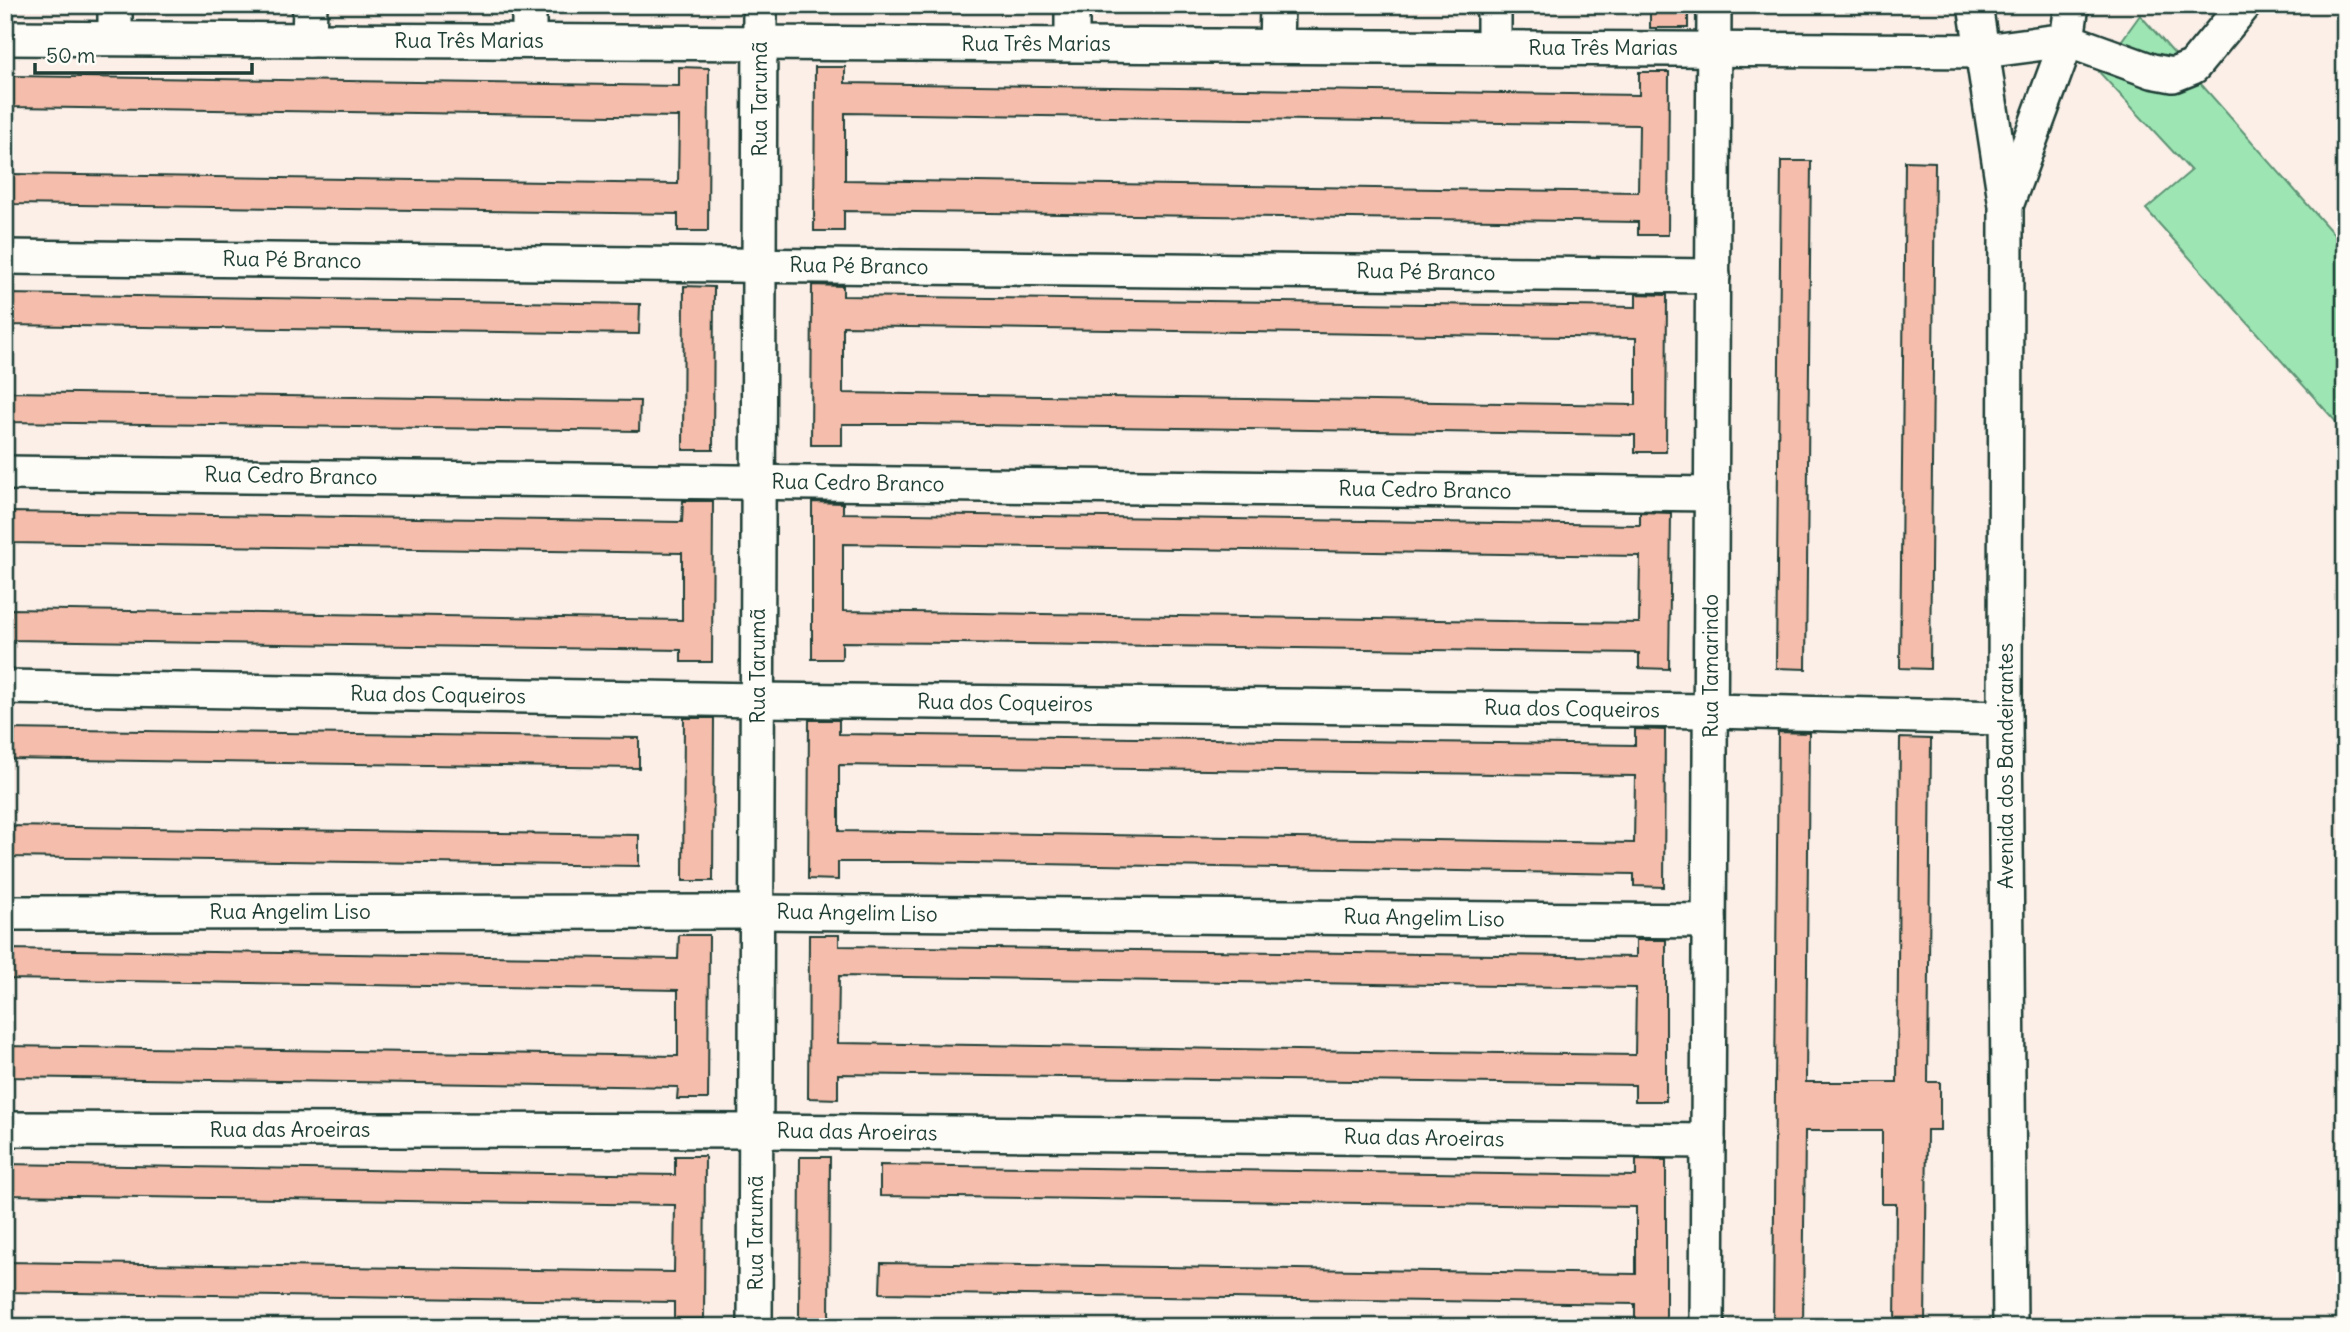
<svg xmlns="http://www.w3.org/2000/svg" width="2350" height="1332" font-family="Delius,sans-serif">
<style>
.green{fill:#9de6b4;stroke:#5e9274;stroke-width:2}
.building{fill:#f5bdab;stroke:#1f3d34;stroke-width:2;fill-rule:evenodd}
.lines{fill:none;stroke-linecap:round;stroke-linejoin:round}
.minor-casing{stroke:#1f3d34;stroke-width:38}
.minor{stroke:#fdfcf7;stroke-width:33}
.labels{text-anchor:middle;stroke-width:5;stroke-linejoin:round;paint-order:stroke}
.street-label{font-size:21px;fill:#1f3d34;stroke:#fdfcf7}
</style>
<rect width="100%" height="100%" fill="#fbefe8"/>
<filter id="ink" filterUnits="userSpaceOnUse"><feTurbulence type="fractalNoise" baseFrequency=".0143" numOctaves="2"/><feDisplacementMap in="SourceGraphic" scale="14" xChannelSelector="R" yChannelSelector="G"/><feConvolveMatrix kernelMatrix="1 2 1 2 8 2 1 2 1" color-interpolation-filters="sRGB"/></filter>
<g filter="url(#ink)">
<path class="green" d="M2140 15 2345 247V432L2146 209 2191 171 2099 72Z"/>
<g class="building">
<rect x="1650" y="5" width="38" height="23"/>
<path d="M679 67 709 68 708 231H678V214L13 204V174L678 184 679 117 13 107V76L679 86Z"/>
<path d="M815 67H845V83L1639 95V72H1669L1668 235H1638V222L844 211V231H814ZM845 113 1639 125 1638 192 845 180Z"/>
<path d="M1781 161H1811L1806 669 1776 668Z"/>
<path d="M1905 161 1935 162 1930 669 1900 668Z"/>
<path d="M812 285 843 286V296L1636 307V294L1667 295 1666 452H1635V435L917 424H842V445H811ZM843 326 1636 338V405L843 393Z"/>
<path d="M684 286 714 287 713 450H683Z"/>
<path d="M7 294 640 304 639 334 6 325Z"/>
<path d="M7 392 640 401 639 431 7 422Z"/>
<path d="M683 501H713L712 662H681V650L11 640V609L682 620V553L10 543V512L682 522Z"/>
<path d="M812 502 843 503V513L1565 524 1640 525V512L1671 513 1669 669 1639 668V653L958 643 842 642V659H812ZM843 544 1640 556 1639 623 843 611Z"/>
<path d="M684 718H714L713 881H683Z"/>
<path d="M809 720H839V734L1635 745V729L1665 730 1664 887 1634 886V874L913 862H838V880L808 879ZM839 765 1635 776 1634 843 839 831Z"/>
<path d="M7 729 639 738V768L7 759Z"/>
<path d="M1778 732 1809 733 1806 1082H1897L1900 738 1931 739 1928 1082H1940V1130H1927L1925 1327H1895L1896 1204H1882V1131H1805L1803 1327H1773Z"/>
<path d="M7 826 639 835V866L7 857Z"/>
<path d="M679 935H709L708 1099H677L678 1087 5 1077 6 1046 678 1056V990L5 979 6 949 678 959Z"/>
<path d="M809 935H839V946L1636 957V940H1666V1101H1635V1085L838 1074V1099L808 1098ZM839 976 1636 988 1635 1055 838 1043Z"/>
<path d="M675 1156H705L704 1319H674V1302L5 1292V1262L674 1272 675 1205 5 1195V1164L675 1175Z"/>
<path d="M800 1157H830L829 1320H799Z"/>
<path d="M1636 1159 1666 1160V1320H1635V1304L880 1293 881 1263 1636 1274V1207L880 1196V1165L1636 1176Z"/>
</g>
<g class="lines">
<g class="minor-casing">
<g id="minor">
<path d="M115 5V38"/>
<path d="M1072 5V44"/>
<path d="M1975 5 2006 206 2005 718 2010 1327"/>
<path d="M5 38 1984 51 2067 40 2152 71 2173 75 2193 67 2244 5"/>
<path d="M309 40 310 5"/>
<path d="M529 41V5"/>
<path d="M1276 46 1277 5"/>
<path d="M1494 47V5"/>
<path d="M2007 203 2067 40 2072 5"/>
<path d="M5 257 1713 276"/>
<path d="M5 473 1712 494"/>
<path d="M5 687 758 700 1710 711 2005 718"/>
<path d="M5 913 757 912 1709 921"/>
<path d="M5 1129 756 1131 1708 1141"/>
<path d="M755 1327 760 5"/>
<path d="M1707 1327 1714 5"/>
</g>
</g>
<use href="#minor" class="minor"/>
</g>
</g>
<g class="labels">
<g class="street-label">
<text x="469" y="48">Rua Três Marias</text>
<text x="1036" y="51">Rua Três Marias</text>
<text x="1603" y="55">Rua Três Marias</text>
<text transform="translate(760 99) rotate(-90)" y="7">Rua Tarumã</text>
<text transform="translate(292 260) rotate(1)" y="7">Rua Pé Branco</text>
<text transform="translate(859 266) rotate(1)" y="7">Rua Pé Branco</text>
<text transform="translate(1426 272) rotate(1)" y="7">Rua Pé Branco</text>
<text transform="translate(291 476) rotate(1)" y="7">Rua Cedro Branco</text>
<text transform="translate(858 483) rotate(1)" y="7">Rua Cedro Branco</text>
<text transform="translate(1425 490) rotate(1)" y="7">Rua Cedro Branco</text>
<text transform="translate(758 666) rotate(-90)" y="7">Rua Tarumã</text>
<text transform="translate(1711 666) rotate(-90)" y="7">Rua Tamarindo</text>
<text transform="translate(438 695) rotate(1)" y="7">Rua dos Coqueiros</text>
<text transform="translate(1005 703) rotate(1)" y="7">Rua dos Coqueiros</text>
<text transform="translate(1572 709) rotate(1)" y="7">Rua dos Coqueiros</text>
<text transform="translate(2006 766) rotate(-90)" y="7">Avenida dos Bandeirantes</text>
<text x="290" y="919">Rua Angelim Liso</text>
<text transform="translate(857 913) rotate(1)" y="7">Rua Angelim Liso</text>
<text transform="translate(1424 918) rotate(1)" y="7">Rua Angelim Liso</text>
<text x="290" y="1137">Rua das Aroeiras</text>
<text transform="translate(857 1132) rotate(1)" y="7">Rua das Aroeiras</text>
<text transform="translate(1424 1138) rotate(1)" y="7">Rua das Aroeiras</text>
<text transform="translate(756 1233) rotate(-90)" y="7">Rua Tarumã</text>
</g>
</g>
<rect width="2350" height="1332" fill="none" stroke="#fdfcf7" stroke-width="28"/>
<rect x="14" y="14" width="2322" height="1304" fill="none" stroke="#1f3d34" stroke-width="2.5" filter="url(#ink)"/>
<path d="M35 63v10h217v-10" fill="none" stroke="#1f3d34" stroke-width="3.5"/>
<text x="46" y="63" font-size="21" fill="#1f3d34" stroke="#fdfcf7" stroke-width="5" paint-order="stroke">50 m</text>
</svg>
